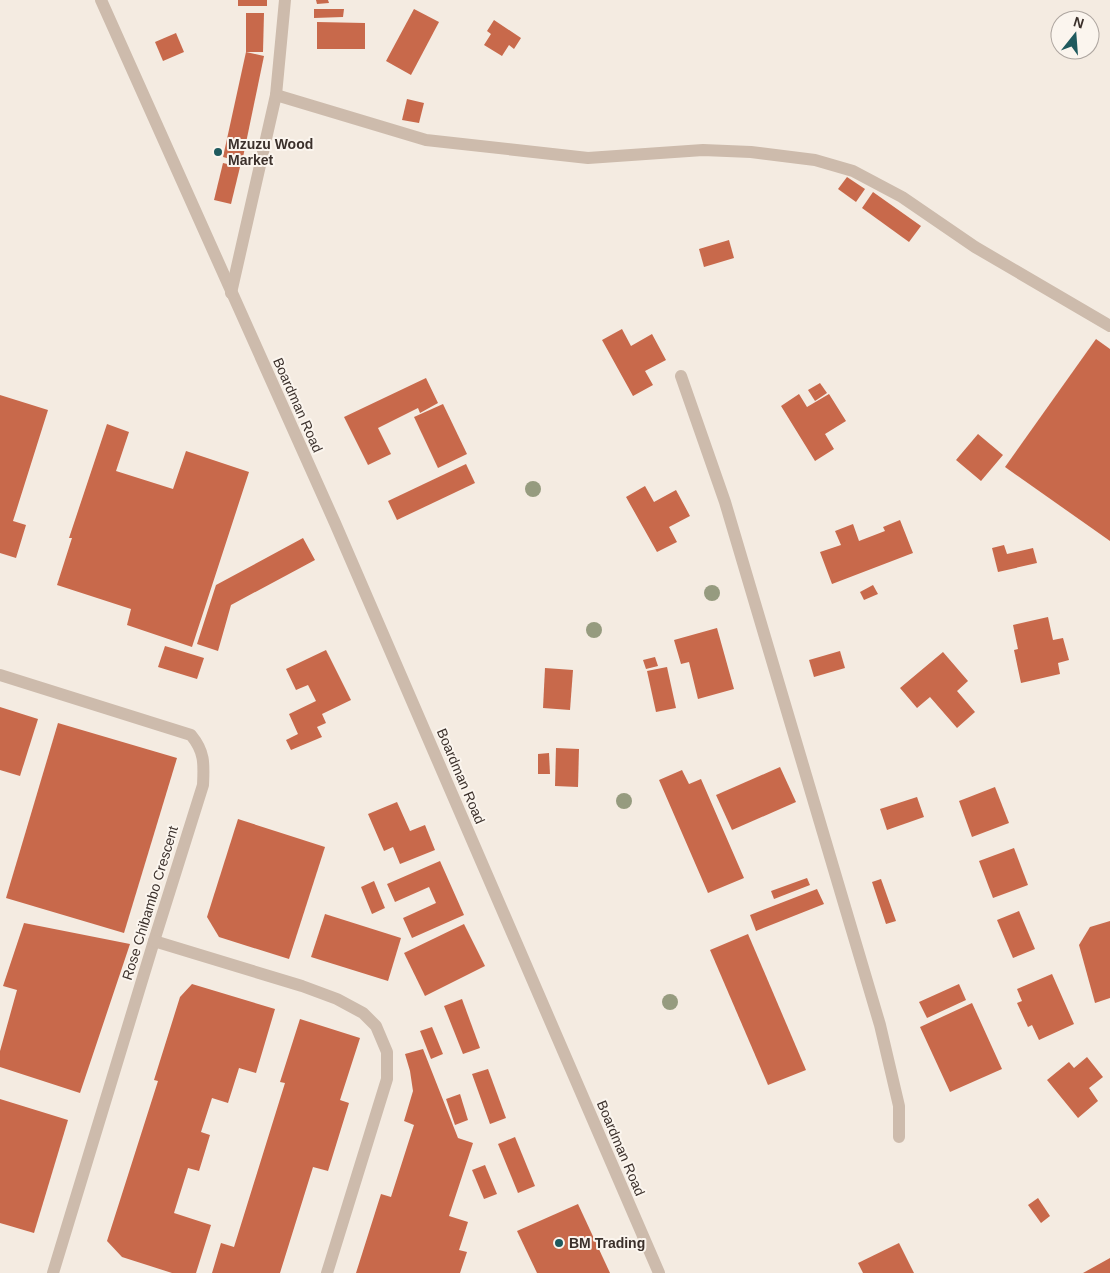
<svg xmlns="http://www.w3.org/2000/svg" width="1110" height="1273" font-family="Arial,sans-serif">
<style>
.building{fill:#c8694b}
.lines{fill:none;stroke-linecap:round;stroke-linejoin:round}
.minor{stroke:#cdbbac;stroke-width:12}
.tree{fill:#969b7f}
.poi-dot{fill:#1f5a5e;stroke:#fbf5ee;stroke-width:2}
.labels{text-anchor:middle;stroke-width:4;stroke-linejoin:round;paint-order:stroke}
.poi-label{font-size:14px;font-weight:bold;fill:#3b302b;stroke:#fbf5ee;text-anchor:start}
.street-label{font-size:14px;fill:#3b302b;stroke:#fbf5ee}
</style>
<rect width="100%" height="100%" fill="#f4ebe1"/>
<g class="building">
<rect x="238" y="0" width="29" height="6"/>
<path d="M316 0H328L329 3 317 4Z"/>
<path d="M314 9H344L343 17 314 18Z"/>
<path d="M414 9 439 22 411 75 386 61Z"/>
<path d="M246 13H264L263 52H246Z"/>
<path d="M494 20 521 38 514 49 509 45 502 56 484 45 491 34 487 31Z"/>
<path d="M317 22 365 23V49H317Z"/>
<path d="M176 33 184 52 163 61 155 42Z"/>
<path d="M246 52 264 56 242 162 223 157Z"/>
<path d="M407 99 424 103 419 123 402 120Z"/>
<path d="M223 163 240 167 231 204 214 200Z"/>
<path d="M847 177 865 189 856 202 838 189Z"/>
<path d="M873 192 921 226 909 242 862 208Z"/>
<path d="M729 240 734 258 704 267 699 249Z"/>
<path d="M622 329 631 346 652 334 666 360 645 371 653 385 633 396 602 340Z"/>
<path d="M1096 339 1110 349V541L1005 467Z"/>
<path d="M426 378 438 403 420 413 418 408 378 428 391 454 368 465 344 417Z"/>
<path d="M820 383 827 393 815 401 808 390Z"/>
<path d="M799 394 807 407 829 394 846 421 825 434 834 449 815 461 781 406Z"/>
<path d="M0 395 48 410 13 521 26 525 16 558 0 553Z"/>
<path d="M443 404 467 454 438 468 414 417Z"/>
<path d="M107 424 129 432 116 471 173 489 186 451 249 472 192 647 127 625 131 609 57 585 72 538H69Z"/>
<path d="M978 434 1003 455 981 481 956 460Z"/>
<path d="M466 464 475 483 397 520 388 501Z"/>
<path d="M645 486 654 502 676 490 690 516 669 527 677 542 657 552 626 497Z"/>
<path d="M900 520 913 553 832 584 820 552 841 545 835 531 853 524 859 541 885 531 883 527Z"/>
<path d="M303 538 315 560 231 605 218 651 197 644 216 585Z"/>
<path d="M1004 545 1007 554 1033 548 1037 563 998 572 992 548Z"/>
<path d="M873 585 878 594 864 600 860 592Z"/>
<path d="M1048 617 1053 640 1063 638 1069 660 1058 663 1060 674 1021 683 1014 650 1018 649 1013 625Z"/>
<path d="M717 628 734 689 698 699 689 662 681 664 674 640Z"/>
<path d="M165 646 204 658 197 679 158 667Z"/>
<path d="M326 650 351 700 322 714 326 723 317 727 322 737 291 750 286 740 298 734 289 714 316 701 308 685 296 690 286 669Z"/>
<path d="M840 651 845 668 814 677 809 660Z"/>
<path d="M943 652 968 681 957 691 975 712 957 728 930 697 917 708 900 688Z"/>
<path d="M655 657 658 666 646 669 643 660Z"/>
<path d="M667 667 676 708 656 712 647 671Z"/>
<path d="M545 668 573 670 570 710 543 708Z"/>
<path d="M0 707 38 719 20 776 0 770Z"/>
<path d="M58 723 177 758 124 933 6 898Z"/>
<path d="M556 748 579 749 578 787 555 786Z"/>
<path d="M549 753 550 774H538V754Z"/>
<path d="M780 767 796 802 732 830 716 795Z"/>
<path d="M682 770 689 784 701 779 744 878 708 893 659 780Z"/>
<path d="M995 787 1009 823 972 837 959 801Z"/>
<path d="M917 797 924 817 887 830 880 809Z"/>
<path d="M397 802 410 831 425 825 435 850 400 864 393 847 384 851 368 814Z"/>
<path d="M238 819 325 847 289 959 219 937 207 917Z"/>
<path d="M1014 848 1028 885 993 898 979 861Z"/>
<path d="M440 861 464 915 412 938 403 918 436 903 429 887 395 902 387 884Z"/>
<path d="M807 878 810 885 774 899 771 891Z"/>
<path d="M881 879 896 921 886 924 872 882Z"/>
<path d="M374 881 385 908 372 914 361 887Z"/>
<path d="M817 889 824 904 756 931 750 915Z"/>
<path d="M1019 911 1035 949 1013 958 997 920Z"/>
<path d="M325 914 401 938 388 981 311 957Z"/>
<path d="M1110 921V998L1095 1003 1079 945 1090 927Z"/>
<path d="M24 923 130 944 80 1093 0 1067V1051L17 990 3 986Z"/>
<path d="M464 924 485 966 425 996 404 953Z"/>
<path d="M748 934 806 1070 768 1085 710 950Z"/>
<path d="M1052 974 1074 1024 1039 1040 1032 1025 1028 1027 1017 1003 1022 1001 1017 989Z"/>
<path d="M192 984 275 1009 256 1073 239 1068 228 1103 212 1098 201 1132 210 1135 199 1171 188 1168 174 1213 211 1225 196 1273H172L122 1257 107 1241 158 1081 154 1080 180 997Z"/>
<path d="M959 984 966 1000 927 1018 919 1002Z"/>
<path d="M462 999 480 1048 463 1054 444 1006Z"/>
<path d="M972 1003 1002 1069 950 1092 920 1027Z"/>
<path d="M300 1019 360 1038 340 1100 349 1103 328 1171 313 1167 280 1273H212L221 1243 234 1247 285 1083 280 1082Z"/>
<path d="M432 1027 443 1054 431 1059 420 1031Z"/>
<path d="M423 1049 458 1138 473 1143 449 1216 468 1222 459 1250 467 1252 460 1273H356L381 1194 391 1197 414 1125 404 1121 413 1091 410 1071 405 1054Z"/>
<path d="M1087 1057 1103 1077 1089 1088 1098 1101 1078 1118 1047 1080 1069 1062 1074 1068Z"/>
<path d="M488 1069 506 1118 490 1124 472 1074Z"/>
<path d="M460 1094 468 1120 455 1125 446 1099Z"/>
<path d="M0 1099 68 1120 34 1233 0 1223Z"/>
<path d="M515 1137 535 1186 518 1193 498 1144Z"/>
<path d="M485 1165 497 1194 484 1199 472 1170Z"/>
<path d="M1038 1198 1050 1216 1041 1223 1028 1205Z"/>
<path d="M578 1204 610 1273H537L517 1231Z"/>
<path d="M899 1243 914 1273H863L858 1263Z"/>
<path d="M1110 1258V1273H1083Z"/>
</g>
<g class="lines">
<g class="minor">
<path d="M101 0 335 523 659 1273"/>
<path d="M276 95 426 140 588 158 703 150 751 152 815 160 853 171 902 197 975 247 1110 326"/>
<path d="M231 293 276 95 285 0"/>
<path d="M681 376 725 502 880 1025 899 1106V1137"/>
<path d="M0 675 191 735C205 752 204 764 203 785L154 941 53 1273"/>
<path d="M154 941 302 986 337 999 363 1013 376 1026 387 1052V1079L327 1273"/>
</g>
</g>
<g class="tree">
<circle cx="533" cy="489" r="8"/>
<circle cx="712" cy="593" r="8"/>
<circle cx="594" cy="630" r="8"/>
<circle cx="624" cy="801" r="8"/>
<circle cx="670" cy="1002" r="8"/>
</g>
<g class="poi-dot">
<circle cx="218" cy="152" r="5"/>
<circle cx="559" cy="1243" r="5"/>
</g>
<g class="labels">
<g class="poi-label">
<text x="228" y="149">Mzuzu Wood<tspan x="228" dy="16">Market</tspan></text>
<text x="569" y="1248">BM Trading</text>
</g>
<g class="street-label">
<text transform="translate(298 405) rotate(66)" y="5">Boardman Road</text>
<text transform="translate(461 776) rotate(67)" y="5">Boardman Road</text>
<text transform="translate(150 903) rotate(-73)" y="5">Rose Chibambo Crescent</text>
<text transform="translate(621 1148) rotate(67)" y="5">Boardman Road</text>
</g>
</g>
<g transform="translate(1075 35) rotate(17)"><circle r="24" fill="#fbf5ee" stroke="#aea6a0"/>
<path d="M0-4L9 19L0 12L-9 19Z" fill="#1f5a5e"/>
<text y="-8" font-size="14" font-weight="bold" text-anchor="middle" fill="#3b302b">N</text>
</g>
</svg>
